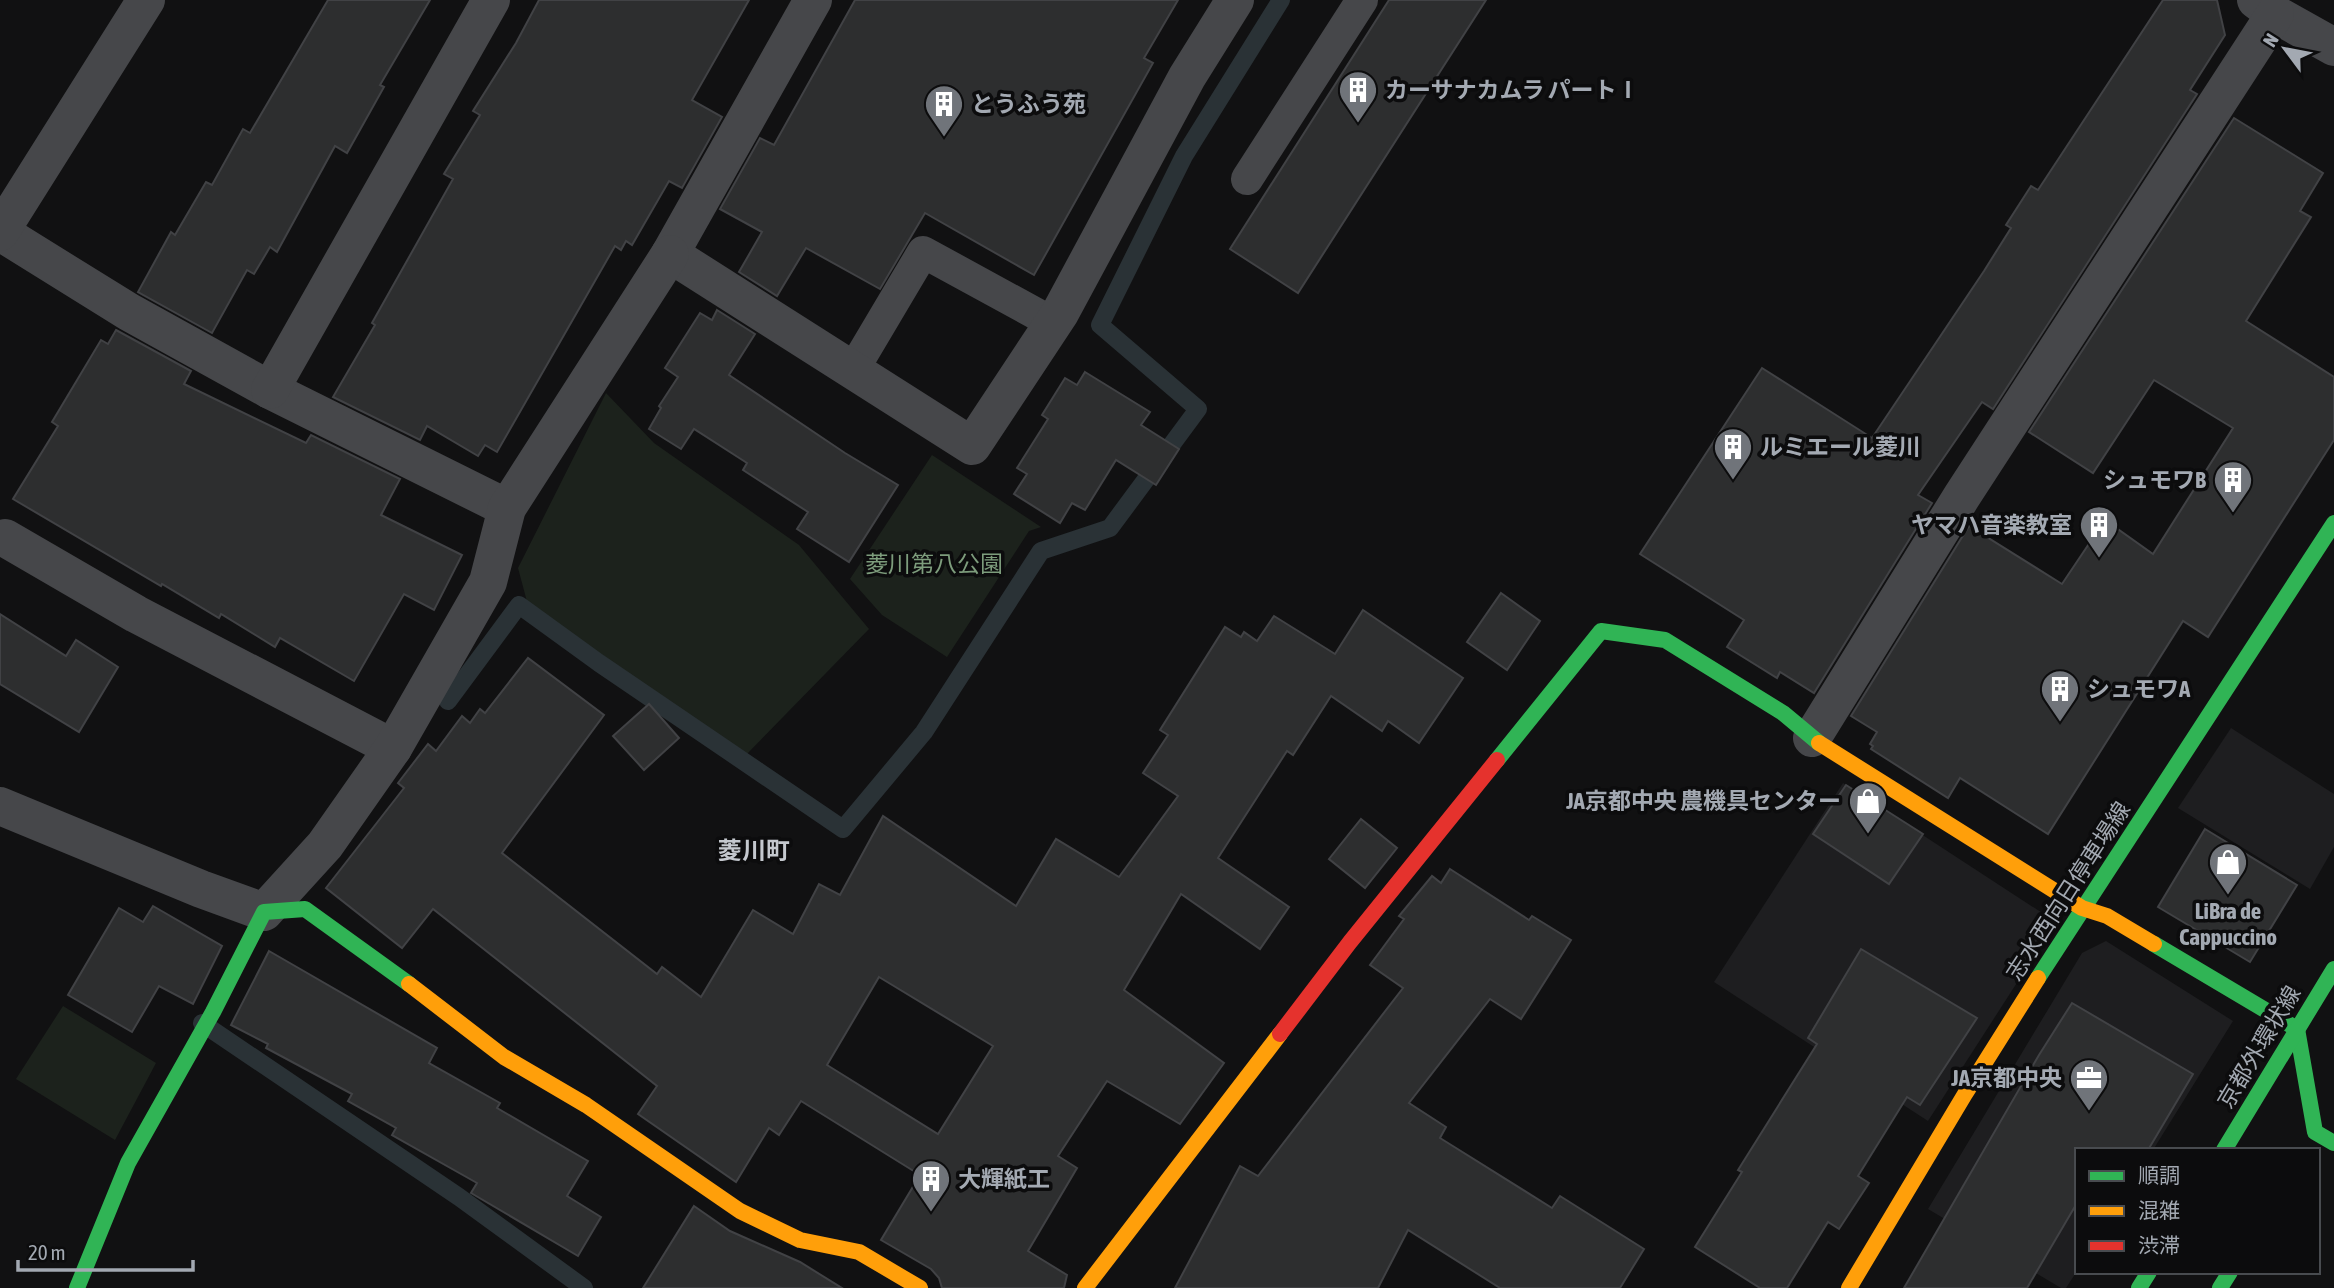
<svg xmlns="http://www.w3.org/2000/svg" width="2334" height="1288" font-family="'Asap Condensed','Noto Sans JP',sans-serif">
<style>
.built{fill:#1e1e20}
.green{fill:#1c221c}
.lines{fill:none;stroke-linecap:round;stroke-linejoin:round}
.stream{stroke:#2a3236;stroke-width:18}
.building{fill:#2d2e2f;stroke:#414245;stroke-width:2;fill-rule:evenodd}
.lane{stroke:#46474a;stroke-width:32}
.street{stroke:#46474a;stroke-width:38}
.fast{stroke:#30b455;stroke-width:16}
.slow{stroke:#ff9f0a;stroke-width:16}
.jam{stroke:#e5322d;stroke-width:16}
.labels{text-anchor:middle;stroke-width:7;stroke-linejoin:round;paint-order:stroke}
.poi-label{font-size:23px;font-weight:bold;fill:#a3a9b2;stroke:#0c0c0d;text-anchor:start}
.park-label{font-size:23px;fill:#7d9c7c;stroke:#0c0c0d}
.street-label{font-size:23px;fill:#a3a9b2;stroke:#0c0c0d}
.neighbourhood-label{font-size:24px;font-weight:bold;fill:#c4c8ce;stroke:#0c0c0d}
</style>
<rect width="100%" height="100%" fill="#111112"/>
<g class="built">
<path d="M2231 728 2334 794V847L2310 889 2178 808Z"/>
<path d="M1843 783 2056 922 1928 1121 1714 982Z"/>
<path d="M2106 941 2233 1021 2153 1150H2077V1271L2066 1288H2061L1928 1209 2082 953Z"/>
</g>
<g class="green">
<path d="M606 393 654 443 799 545 869 629 746 755 529 609 518 568Z"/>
<path d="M932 455 1041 527 1029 531 947 657 882 615 850 579Z"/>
<path d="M63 1006 156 1063 115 1140 16 1079Z"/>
</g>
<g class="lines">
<g class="stream">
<path d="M448 701 519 605 599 663 843 829 924 732 1041 551 1110 528 1198 409 1100 325 1184 156 1281 0"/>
<path d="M202 1023 459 1197 584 1288"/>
</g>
</g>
<g class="building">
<path d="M328 0H430L380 85 384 87 347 153 335 146 277 252 270 247 254 274 247 270 212 333 138 292 171 232 175 235 206 182 212 185 243 129 250 133Z"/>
<path d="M539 0H749L692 100 722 117 682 188 669 181 632 245 626 241 621 250 615 246 497 452 485 445 478 456 427 426 420 440 333 397 375 325 372 323 453 179 444 174 480 115 473 111 516 43Z"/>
<path d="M855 0H1178L1144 58 1153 63 1034 275 925 213 880 289 806 248 777 296 739 272 762 232 720 209 760 138 774 145Z"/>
<path d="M1389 0H1486L1298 293 1230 249Z"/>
<path d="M2163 0H2217L2225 35 2190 90 2197 94 1993 409 1982 402 1918 495 1932 503 1814 693 1780 672 1777 678 1727 647 1744 620 1640 554 1762 368 1872 438 1984 271 2011 228 2006 225 2031 186 2038 190Z"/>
<path d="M2234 118 2323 173 2300 211 2311 217 2246 321 2334 377V440L2208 637 2183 621 2048 834 1960 778 1948 798 1871 749 1873 746 1870 744 1877 732 1851 716 1969 526 2062 584 2105 520 2153 554 2233 428 2154 380 2093 473 2029 432Z"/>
<path d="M717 310 755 334 729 375 845 453 898 485 849 562 797 529 808 512 743 470 747 463 694 429 681 449 649 429 661 408 659 406 678 377 665 368 700 313 712 320Z"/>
<path d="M116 330 191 371 184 384 306 443 311 435 400 479 381 515 462 555 434 610 404 594 354 681 280 638 275 647 221 614 219 618 162 584 161 586 13 499 58 426 52 422 101 340 108 344Z"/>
<path d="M1085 372 1150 412 1141 425 1179 449 1156 485 1116 460 1085 510 1072 503 1060 523 1014 494 1027 474 1017 468 1048 419 1042 415 1065 378 1077 385Z"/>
<path d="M1501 593 1540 621 1507 670 1467 642Z"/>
<path d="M1363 610 1463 678 1419 743 1388 721 1382 731 1331 696 1293 755 1287 751 1218 858 1289 907 1260 949 1181 894 1124 990 1224 1063 1180 1124 1107 1081 1058 1156 1077 1168 1028 1251 1067 1275 1064 1288H942L939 1278 931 1269 881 1240 920 1175 801 1101 779 1135 769 1128 736 1182 638 1114 657 1086 433 909 402 948 326 888 404 788 398 783 428 744 436 751 462 716 470 723 480 709 485 713 528 658 604 715 502 853 657 974 662 967 701 997 753 910 793 934 819 884 840 895 883 816 1016 906 1056 839 1119 877 1178 796 1143 773 1168 735 1160 730 1225 627 1241 637 1244 632 1257 641 1274 616 1335 654ZM879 977 993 1046 938 1134 827 1065Z"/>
<path d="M0 614 66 656 76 640 118 667 79 732 0 684Z"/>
<path d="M649 704 679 738 644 770 613 736Z"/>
<path d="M1846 785 1923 834 1889 884 1813 834Z"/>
<path d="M1361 819 1397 848 1365 888 1329 859Z"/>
<path d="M2205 829 2297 885 2250 962 2158 907Z"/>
<path d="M1450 869 1529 920 1532 916 1571 940 1521 1019 1490 999 1409 1103 1446 1127 1440 1138 1552 1208 1560 1196 1644 1249 1620 1288H1500L1408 1230 1378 1288H1175L1240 1166 1258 1176 1403 988 1370 965 1404 919 1399 916 1432 876 1441 883Z"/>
<path d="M153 906 222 946 193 1004 159 986 132 1032 68 995 119 908 143 922Z"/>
<path d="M1861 949 1977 1018 1920 1105 1907 1097 1858 1176 1869 1183 1839 1229 1828 1222 1787 1288H1760L1695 1247 1742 1172 1738 1170 1817 1044 1808 1038Z"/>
<path d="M269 951 437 1048 429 1063 500 1103 497 1108 588 1161 567 1196 601 1217 578 1256 471 1193 477 1183 392 1135 396 1128 348 1101 352 1094 266 1048 268 1044 231 1025Z"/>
<path d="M2072 1003 2193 1074 2148 1150H2077V1203L2027 1288H1904L2039 1055Z"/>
<path d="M694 1206 730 1231 800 1262 842 1288H643Z"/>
</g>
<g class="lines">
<g class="lane">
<path d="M1247 179 1362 0"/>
<path d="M853 370 923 252 1053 323"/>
</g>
<g class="street">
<path d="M813 0 670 254 972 446 1060 313 1187 77 1235 0"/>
<path d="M2256 0 2275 14 2334 47"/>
<path d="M0 232 129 312 270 390 507 508"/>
<path d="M0 232 146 0"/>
<path d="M270 390 491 0"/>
<path d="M5 538 136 614 393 748"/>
<path d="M1812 738 1962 496 2275 14"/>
<path d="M0 806 201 889 264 912 325 845 393 748 488 582 507 508 670 254"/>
</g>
<g class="fast">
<path d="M1497 760 1601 631 1665 640 1783 713 1819 743"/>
<path d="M2154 944 2297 1029 2315 1132 2334 1143"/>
<path d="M2038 978 2334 523"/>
<path d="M2224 1150 2334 969"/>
<path d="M77 1288 128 1163 213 1012 264 912 305 909 409 984"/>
<path d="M2139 1288 2149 1272"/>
<path d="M2220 1288 2230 1272"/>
</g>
<g class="slow">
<path d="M1819 743 2082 908 2107 916 2154 944"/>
<path d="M409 984 504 1057 586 1105 740 1211 800 1240 859 1252 920 1288"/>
<path d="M1085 1288 1280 1034"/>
<path d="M1849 1288 1965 1094 2038 978"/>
</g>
<path class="jam" d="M1280 1034 1350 942 1497 760"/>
</g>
<defs>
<g id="building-pin" transform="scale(2.0125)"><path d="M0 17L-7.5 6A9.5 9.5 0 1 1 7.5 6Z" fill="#70747a" stroke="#0c0c0d"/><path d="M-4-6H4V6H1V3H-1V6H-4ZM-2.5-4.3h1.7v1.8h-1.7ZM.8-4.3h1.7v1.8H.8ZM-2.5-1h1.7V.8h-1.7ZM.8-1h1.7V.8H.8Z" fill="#fff"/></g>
<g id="shop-pin" transform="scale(2.0125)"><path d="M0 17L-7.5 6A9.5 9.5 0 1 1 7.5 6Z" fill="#70747a" stroke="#0c0c0d"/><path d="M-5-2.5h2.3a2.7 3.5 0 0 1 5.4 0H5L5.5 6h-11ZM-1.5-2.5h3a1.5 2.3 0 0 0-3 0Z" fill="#fff"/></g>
<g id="office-pin" transform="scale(2.0125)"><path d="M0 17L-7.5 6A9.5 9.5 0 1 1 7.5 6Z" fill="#70747a" stroke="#0c0c0d"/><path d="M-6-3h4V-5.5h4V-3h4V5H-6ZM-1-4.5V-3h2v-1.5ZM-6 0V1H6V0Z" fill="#fff"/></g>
</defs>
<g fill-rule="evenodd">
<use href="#building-pin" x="1358" y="90"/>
<use href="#building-pin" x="944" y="104"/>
<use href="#building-pin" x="1733" y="447"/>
<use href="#building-pin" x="2233" y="480"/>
<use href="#building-pin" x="2099" y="525"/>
<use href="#building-pin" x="2060" y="689"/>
<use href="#shop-pin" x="1868" y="801"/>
<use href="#shop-pin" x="2228" y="862"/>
<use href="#office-pin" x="2089" y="1078"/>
<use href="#building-pin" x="931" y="1179"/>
</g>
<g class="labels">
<g class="poi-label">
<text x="1385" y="98">カーサナカムラ パートⅠ</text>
<text x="971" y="112">とうふう苑</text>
<text x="1760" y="455">ルミエール菱川</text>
<text x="2206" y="488" text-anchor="end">シュモワB</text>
<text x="2072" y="533" text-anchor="end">ヤマハ音楽教室</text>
<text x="2087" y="697">シュモワA</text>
<text x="1841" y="809" text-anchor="end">JA京都中央 農機具センター</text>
<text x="2228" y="919" text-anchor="middle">LiBra de<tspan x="2228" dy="26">Cappuccino</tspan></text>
<text x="2062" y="1086" text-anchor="end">JA京都中央</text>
<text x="958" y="1187">大輝紙工</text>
</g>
<g class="park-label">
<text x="934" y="572">菱川第八公園</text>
</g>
<g class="street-label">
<text transform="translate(2068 891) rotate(-57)" y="8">志水西向日停車場線</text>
<text transform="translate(2259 1047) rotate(-59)" y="8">京都外環状線</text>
</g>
<g class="neighbourhood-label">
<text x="754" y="859">菱川町</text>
</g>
</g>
<rect x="2075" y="1148" width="245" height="126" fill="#0c0c0d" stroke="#484b4f" stroke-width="2"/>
<rect x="2089" y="1171" width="35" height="10" fill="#30b455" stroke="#484b4f" stroke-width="2"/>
<text x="2138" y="1183" font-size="21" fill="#a3a9b2">順調</text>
<rect x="2089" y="1206" width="35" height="10" fill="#ff9f0a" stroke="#484b4f" stroke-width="2"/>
<text x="2138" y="1218" font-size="21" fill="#a3a9b2">混雑</text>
<rect x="2089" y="1241" width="35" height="10" fill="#e5322d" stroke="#484b4f" stroke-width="2"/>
<text x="2138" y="1253" font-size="21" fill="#a3a9b2">渋滞</text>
<g transform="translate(2285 49) rotate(302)" stroke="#0c0c0d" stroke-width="5" paint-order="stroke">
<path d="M0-5L12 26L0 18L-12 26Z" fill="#a3a9b2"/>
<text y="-10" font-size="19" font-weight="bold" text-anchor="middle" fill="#a3a9b2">N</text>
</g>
<path d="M18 1260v10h175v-10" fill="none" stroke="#a3a9b2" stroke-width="3.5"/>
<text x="28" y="1260" font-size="21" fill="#a3a9b2" stroke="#0c0c0d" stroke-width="5" paint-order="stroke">20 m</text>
</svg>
